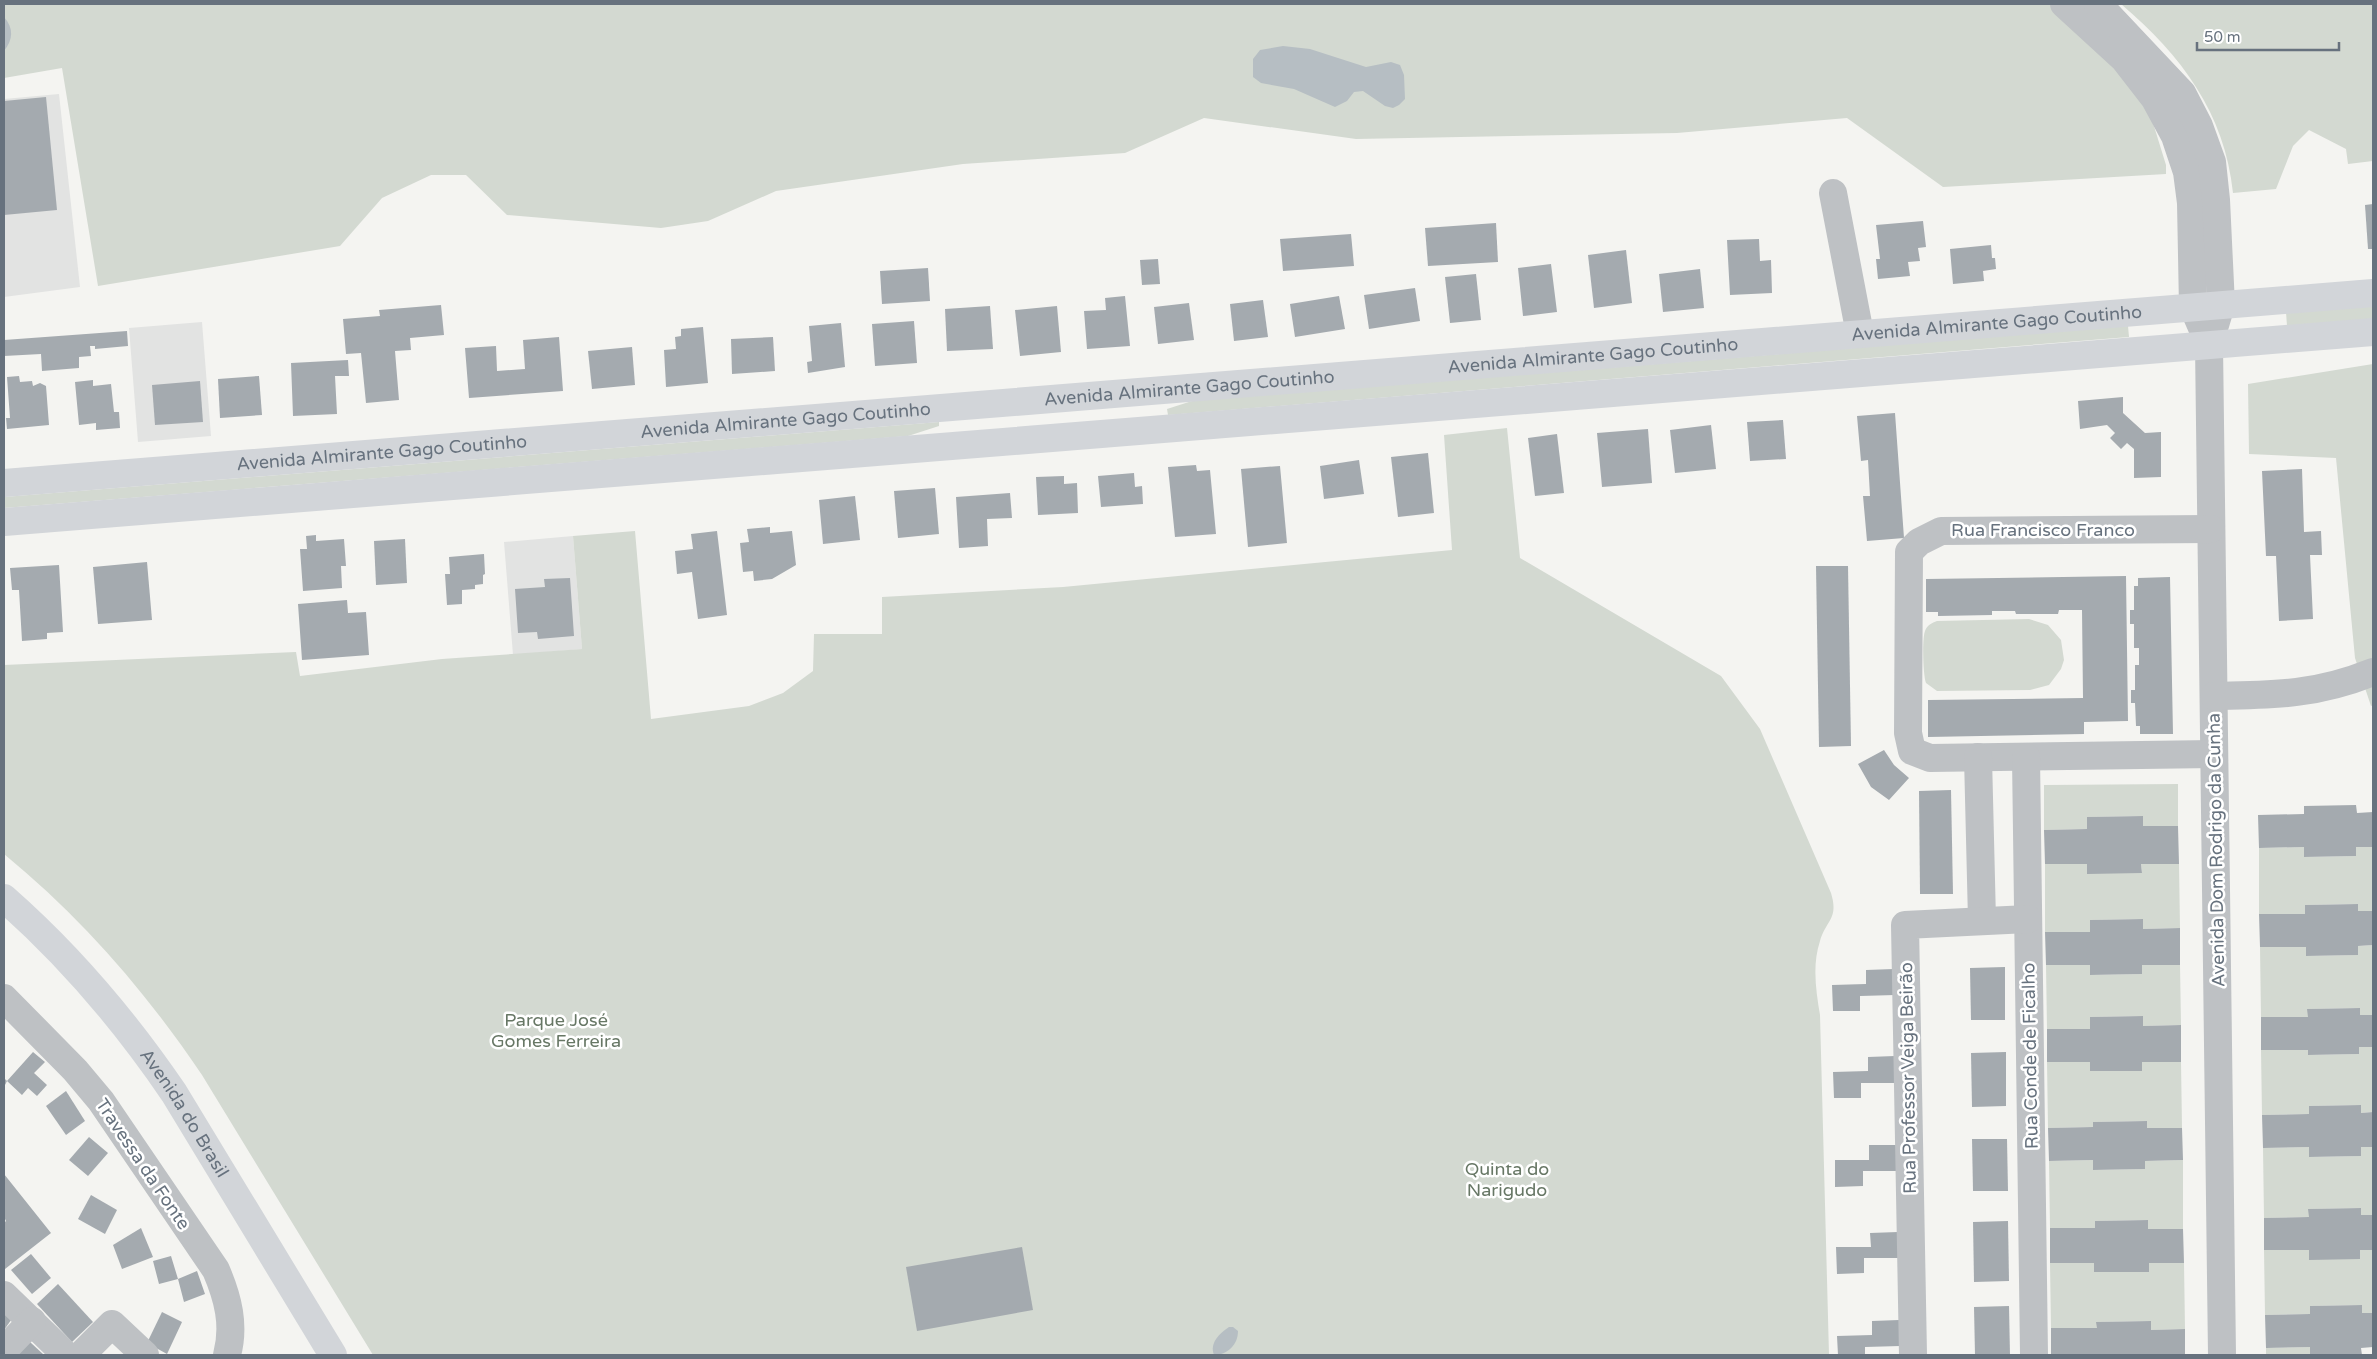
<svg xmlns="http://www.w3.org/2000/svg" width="2377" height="1359" font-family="'Varela Round',sans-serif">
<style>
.built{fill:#e2e3e2}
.green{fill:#d3d9d1}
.water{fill:#b6bec3}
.building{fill:#a4aaaf}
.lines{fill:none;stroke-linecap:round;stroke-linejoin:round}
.minor{stroke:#bec1c4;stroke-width:28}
.major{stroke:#d2d5d9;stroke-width:28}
.labels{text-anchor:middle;stroke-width:5;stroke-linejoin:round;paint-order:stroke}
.street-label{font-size:18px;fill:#67727e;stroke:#fff}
.park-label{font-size:18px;fill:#677765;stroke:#fff}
</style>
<rect width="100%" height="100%" fill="#f4f4f1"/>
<g class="built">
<path d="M59 94 80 287 4 297V99Z"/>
<path d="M202 322 211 436 138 442 129 328Z"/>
<path d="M573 536 582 649 513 655 504 542Z"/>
</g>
<g class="green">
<path d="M4 4H2054L2128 77 2149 110 2166 165V174L1943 187 1847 118 1677 133 1356 139 1204 118 1125 153 963 164 776 191 708 221 661 228 507 215 466 175H431L382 198 340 246 98 286 62 68 4 78Z"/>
<path d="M2121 4H2373V161L2348 164 2346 149 2309 130 2293 146 2276 189 2233 193C2225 113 2181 55 2121 4Z"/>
<path d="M2373 305V319L2287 326 2286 312Z"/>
<path d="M2128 326 2129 337 1168 415 1167 409 1192 401Z"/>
<path d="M2373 364V705L2371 706 2355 658 2336 458 2249 454 2248 384Z"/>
<path d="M939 422V426L908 436 4 508V497Z"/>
<path d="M1507 428 1520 558 1721 676 1760 729 1831 893C1839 919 1826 920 1820 941 1812 965 1816 991 1820 1015L1829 1355H373L202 1075C146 992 82 918 4 854V665L296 652 300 676 442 659 582 649 573 536 635 531 651 719 749 706 783 693 813 671 814 634H882V597L1063 587 1452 550 1444 435Z"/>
<path d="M2029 619 2048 625 2061 640 2064 660 2061 669 2049 685 2030 690 1937 691 1926 683C1923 675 1922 639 1925 631 1927 625 1932 623 1937 621Z"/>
<path d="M2178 784V826H2143L2142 816 2088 817 2087 829 2044 830V785Z"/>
<path d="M2304 847 2305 857 2356 856V847H2373V911H2358L2357 904 2305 905V914H2259V848Z"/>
<path d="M2045 864H2087L2142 873 2141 864H2179L2180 928 2143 929V919L2090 920V932H2045Z"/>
<path d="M2373 945V1015H2360V1008L2308 1009V1017H2261L2260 947H2306V956L2357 955 2358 946Z"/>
<path d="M2046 965H2090V975L2142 974V965H2180L2181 1025 2143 1026V1016L2090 1017V1029H2047Z"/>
<path d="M2359 1047H2373V1112L2361 1113V1105L2309 1106V1114L2262 1115 2261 1050H2308V1055L2359 1054Z"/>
<path d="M2047 1062H2090V1071H2141L2142 1062H2181L2182 1128H2147L2146 1121 2093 1122V1127L2048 1128Z"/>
<path d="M2309 1147 2310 1157 2360 1156 2361 1147H2373V1215H2361V1208L2309 1209V1217L2264 1218 2263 1148Z"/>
<path d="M2093 1160V1170L2145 1169V1161L2183 1160V1229H2148V1220L2095 1221V1228H2050L2049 1161Z"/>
<path d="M2264 1250H2309V1259H2360V1250H2373V1313H2362V1305L2310 1306V1314L2265 1315Z"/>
<path d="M2050 1263H2094L2095 1272H2149V1263H2184L2185 1329 2151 1330 2150 1321 2097 1322V1328H2051Z"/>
<path d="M2310 1347V1355H2266V1348Z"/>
</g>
<g class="water">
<path d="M4 17C14 28 13 40 4 51Z"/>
<path d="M1283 46 1310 49 1366 67 1391 62 1400 65 1404 75 1405 99 1399 105 1393 108 1385 106 1363 91 1354 92 1347 101 1335 107 1294 89 1261 83 1253 77V59L1260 50Z"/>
<path d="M1229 1327H1233L1238 1331C1238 1345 1227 1355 1214 1355 1209 1343 1220 1333 1229 1327Z"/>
</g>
<g class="building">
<path d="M46 97 57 210 4 215V101Z"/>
<path d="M2373 204V249H2368L2365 205Z"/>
<path d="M1923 221 1926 247 1918 248 1920 261 1908 262 1910 276 1878 279 1876 259H1880L1876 225Z"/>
<path d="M1496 223 1498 262 1428 266 1425 228Z"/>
<path d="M1351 234 1354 266 1283 271 1280 239Z"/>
<path d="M1759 239 1760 261 1771 260 1772 293 1730 295 1727 240Z"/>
<path d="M1991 245 1992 258H1995L1996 269 1983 271 1984 281 1953 284 1950 249Z"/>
<path d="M1626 250 1632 303 1594 308 1588 255Z"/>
<path d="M1158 259 1160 284 1142 285 1140 260Z"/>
<path d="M1551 264 1557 312 1523 316 1518 268Z"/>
<path d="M928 268 930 301 882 304 880 271Z"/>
<path d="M1700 269 1704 308 1663 312 1659 274Z"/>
<path d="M1476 274 1481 320 1450 323 1445 277Z"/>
<path d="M1415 288 1420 321 1369 329 1364 295Z"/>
<path d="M1125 296 1130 346 1087 349 1084 311 1106 310 1105 298Z"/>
<path d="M1339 296 1345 329 1295 337 1290 304Z"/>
<path d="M1263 300 1268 337 1234 341 1230 304Z"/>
<path d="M1189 303 1194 340 1158 344 1154 307Z"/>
<path d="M441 305 444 335 410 338 411 350 395 351 399 400 366 403 361 353 346 354 343 319 380 316 379 310Z"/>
<path d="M990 306 993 349 947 351 945 309Z"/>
<path d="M1057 306 1061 352 1020 356 1015 310Z"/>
<path d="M914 321 917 363 875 366 872 324Z"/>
<path d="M841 323 845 367 808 373 807 362 812 361 809 326Z"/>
<path d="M703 327 708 383 666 387 664 350 676 349 675 337 681 336V329Z"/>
<path d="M127 331 128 346 95 349V346H90L91 356 79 357V368L42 371 41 354 4 356V340Z"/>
<path d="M559 337 563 391 469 398 465 348 496 346 497 371 525 369 523 340Z"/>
<path d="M773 337 775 371 732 374 731 339Z"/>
<path d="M632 347 635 385 592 389 588 351Z"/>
<path d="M348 360 349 376H335L337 414 293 416 291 363Z"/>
<path d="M19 376 20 382 32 381 33 386 40 383 46 386 49 425 7 429 6 418H10L7 377Z"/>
<path d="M259 376 262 415 220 418 218 379Z"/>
<path d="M93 380V386L111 384 114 412H119L120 428 96 430V423L79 425 75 382Z"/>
<path d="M200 381 203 422 155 425 152 385Z"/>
<path d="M2123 397V413L2145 433 2161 432V477L2134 478V449L2127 443 2121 449 2110 438 2115 433 2107 425 2080 429 2078 401Z"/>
<path d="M1895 413 1904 538 1867 541 1863 496H1870L1868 460 1861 461 1857 416Z"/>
<path d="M1783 420 1786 459 1750 461 1747 422Z"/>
<path d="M1711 425 1716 469 1675 473 1670 430Z"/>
<path d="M1648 429 1652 483 1602 487 1597 433Z"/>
<path d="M1557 434 1564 493 1535 496 1528 438Z"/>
<path d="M1428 453 1434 513 1398 517 1391 457Z"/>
<path d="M1359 460 1364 494 1324 499 1320 466Z"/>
<path d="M1196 465 1197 471 1210 470 1216 534 1175 537 1168 467Z"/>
<path d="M1280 466 1287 543 1248 547 1241 469Z"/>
<path d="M2302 469 2304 532 2321 531 2322 555H2310L2313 619 2279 621 2276 556H2266L2262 471Z"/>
<path d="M1134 473 1135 487 1142 486 1143 504 1101 507 1098 476Z"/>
<path d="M1064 476V484L1077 483 1078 513 1038 515 1036 477Z"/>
<path d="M935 488 939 534 898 538 894 491Z"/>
<path d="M1010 493 1012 518 987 519 988 546 959 548 956 497Z"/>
<path d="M855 496 860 540 823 544 819 500Z"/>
<path d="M770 527V533L792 531 796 565 772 579 754 581 753 571 743 572 740 543 749 542 747 529Z"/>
<path d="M717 531 727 615 698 619 692 572 677 574 675 551 693 549 691 534Z"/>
<path d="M316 535V541L344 539 346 566H341L342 588 303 591 300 549H307L306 536Z"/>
<path d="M405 539 407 583 376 585 374 541Z"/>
<path d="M484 554 485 574 483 575V584L475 585V589L462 590V604L447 605 445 574H450L449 557Z"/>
<path d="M147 562 152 620 98 624 93 567Z"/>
<path d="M59 565 63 632 47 633V639L22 641 19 590H12L10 568Z"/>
<path d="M1816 566H1848L1851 746 1819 747Z"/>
<path d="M2126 576 2128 721 2084 722V734L1928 737V700L2083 698 2082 610H2059L2058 614H2016L2015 611H1992V615L1938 616V612H1926V579Z"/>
<path d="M2170 577 2173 734H2140V726H2136L2135 703H2131V690H2135V665H2139V648H2134V624H2130V610H2134V586H2138V578Z"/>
<path d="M570 578 574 636 538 639 537 632 518 633 515 589 545 587 544 579Z"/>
<path d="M347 600 348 613 366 612 369 655 302 660 298 604Z"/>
<path d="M1884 750 1894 765 1909 778 1889 800 1871 787 1858 764Z"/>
<path d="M1951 790 1953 894H1920L1919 791Z"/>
<path d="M2356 805 2357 813 2373 812V847H2356V856L2304 857V847L2259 848 2258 815 2304 814V806Z"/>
<path d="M2143 816V826H2178L2179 864H2141L2142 873 2087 874V864H2045L2044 830 2087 829V817Z"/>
<path d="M2358 904V911H2373V945L2358 946V955L2306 956V947H2260L2259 914H2305V905Z"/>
<path d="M2143 919V929L2180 928V965H2142V974L2090 975V965H2046L2045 932H2090V920Z"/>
<path d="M2005 967V1020H1971L1970 968Z"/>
<path d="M1894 969 1895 995 1860 996V1011H1833L1832 985 1866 984V970Z"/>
<path d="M2360 1008V1015H2373V1047H2359V1054L2308 1055V1050H2261V1017H2308L2307 1009Z"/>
<path d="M2143 1016V1026L2181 1025V1062H2142V1071H2090V1062H2047V1029H2090V1017Z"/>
<path d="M33 1052 45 1062 34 1073 47 1085 37 1096 28 1088 22 1095 7 1081 4 1087V1078L7 1081Z"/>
<path d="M2006 1052V1106L1972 1107 1971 1053Z"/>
<path d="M1895 1056 1896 1083H1861V1098H1834L1833 1072 1868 1071V1057Z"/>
<path d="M66 1091 85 1121 66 1135 46 1106Z"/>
<path d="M2361 1105V1113L2373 1112V1147H2361V1156L2309 1157V1147L2263 1148 2262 1115 2309 1114V1106Z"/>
<path d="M2147 1121V1128H2182L2183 1160 2145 1161V1169L2093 1170V1160L2049 1161 2048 1128 2093 1127V1122Z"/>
<path d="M89 1137 108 1153 88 1176 69 1160Z"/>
<path d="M1972 1139H2007L2008 1191H1973Z"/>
<path d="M1869 1145H1897V1171H1863V1186L1835 1187V1160H1869Z"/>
<path d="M4 1174 51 1233 5 1269 4 1223 6 1221 4 1217Z"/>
<path d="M91 1195 117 1210 105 1234 78 1219Z"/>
<path d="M2361 1208V1215H2373V1250H2360V1259L2309 1260V1250H2264V1218L2309 1217 2308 1209Z"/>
<path d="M2148 1220V1229H2183L2184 1263H2149V1272H2094V1263H2050V1228H2095V1221Z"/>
<path d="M2008 1221 2009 1281 1974 1282 1973 1222Z"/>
<path d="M141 1228 153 1257 122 1269 113 1245Z"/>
<path d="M1898 1232 1899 1258H1864V1273L1837 1274 1836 1247H1871L1870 1233Z"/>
<path d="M1022 1247 1033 1310 917 1331 906 1267Z"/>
<path d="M31 1254 51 1278 32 1294 11 1270Z"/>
<path d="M171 1256 178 1279 197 1271 205 1294 184 1302 178 1279 159 1284 153 1261Z"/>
<path d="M58 1284 93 1322 72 1342 37 1304Z"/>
<path d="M2362 1305V1313H2373V1347L2361 1348 2362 1355H2310V1347L2266 1348 2265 1315 2310 1314V1306Z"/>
<path d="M2009 1306 2010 1355H1975L1974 1307Z"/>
<path d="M4 1309 14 1316 4 1330Z"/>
<path d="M162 1312 182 1322 167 1354 147 1343Z"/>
<path d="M1899 1320 1900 1346 1865 1347V1355H1838L1837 1336 1872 1335V1321Z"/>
<path d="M2151 1321V1330L2185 1329V1355H2051V1328H2097L2096 1322Z"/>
<path d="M30 1342 44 1355H17Z"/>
</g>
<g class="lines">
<g class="minor">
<path d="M2064 4 2124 59 2155 99 2175 136 2187 172 2191 203 2193 307 2203 330"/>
<path d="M2098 4 2182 93 2199 126 2212 162 2216 200 2221 305 2209 345 2222 1355"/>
<path d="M1833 193 1860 334"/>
<path d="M2211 529 1941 531 1919 542 1909 552 1908 733 1912 751 1930 758 2214 754"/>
<path d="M2214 696C2274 695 2316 695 2373 672"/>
<path d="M1978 757 1982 920"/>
<path d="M2026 757 2034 1355"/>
<path d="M4 998 75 1070 101 1101 216 1270C228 1298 235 1325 227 1355"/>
<path d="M4 1295 66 1355"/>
<path d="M4 1350 32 1321"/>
<path d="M81 1355 112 1324 145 1355"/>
<path d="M1913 1355 1905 925 2028 919"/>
</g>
<g class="major">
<path id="s1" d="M4 483 2373 293"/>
<path d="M4 522 2373 332"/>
<path id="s2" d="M4 898C70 956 125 1021 174 1093L333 1355"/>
</g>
</g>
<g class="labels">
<g class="street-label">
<text dy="6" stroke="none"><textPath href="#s1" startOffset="1999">Avenida Almirante Gago Coutinho</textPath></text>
<text dy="6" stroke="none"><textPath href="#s1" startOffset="1594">Avenida Almirante Gago Coutinho</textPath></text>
<text dy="6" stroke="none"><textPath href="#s1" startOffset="1189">Avenida Almirante Gago Coutinho</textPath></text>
<text dy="6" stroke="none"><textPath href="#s1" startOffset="784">Avenida Almirante Gago Coutinho</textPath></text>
<text dy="6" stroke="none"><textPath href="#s1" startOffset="379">Avenida Almirante Gago Coutinho</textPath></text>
<text x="2043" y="536">Rua Francisco Franco</text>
<text transform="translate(2216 850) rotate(-91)" y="6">Avenida Dom Rodrigo da Cunha</text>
<text transform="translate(2030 1056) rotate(-91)" y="6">Rua Conde de Ficalho</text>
<text transform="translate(1908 1078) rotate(-91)" y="6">Rua Professor Veiga Beirão</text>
<text dy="6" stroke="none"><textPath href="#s2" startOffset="282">Avenida do Brasil</textPath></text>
<text transform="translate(143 1164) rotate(56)" y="6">Travessa da Fonte</text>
</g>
<g class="park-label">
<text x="556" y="1026">Parque José<tspan x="556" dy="21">Gomes Ferreira</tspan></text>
<text x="1507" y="1175">Quinta do<tspan x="1507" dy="21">Narigudo</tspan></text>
</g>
</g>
<rect width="2377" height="1359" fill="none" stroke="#67727e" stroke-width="10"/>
<path d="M2197 42v8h142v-8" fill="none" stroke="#67727e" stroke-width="2.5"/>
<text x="2204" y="42" font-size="15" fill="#67727e" stroke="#ffffff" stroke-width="4" paint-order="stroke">50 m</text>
</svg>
